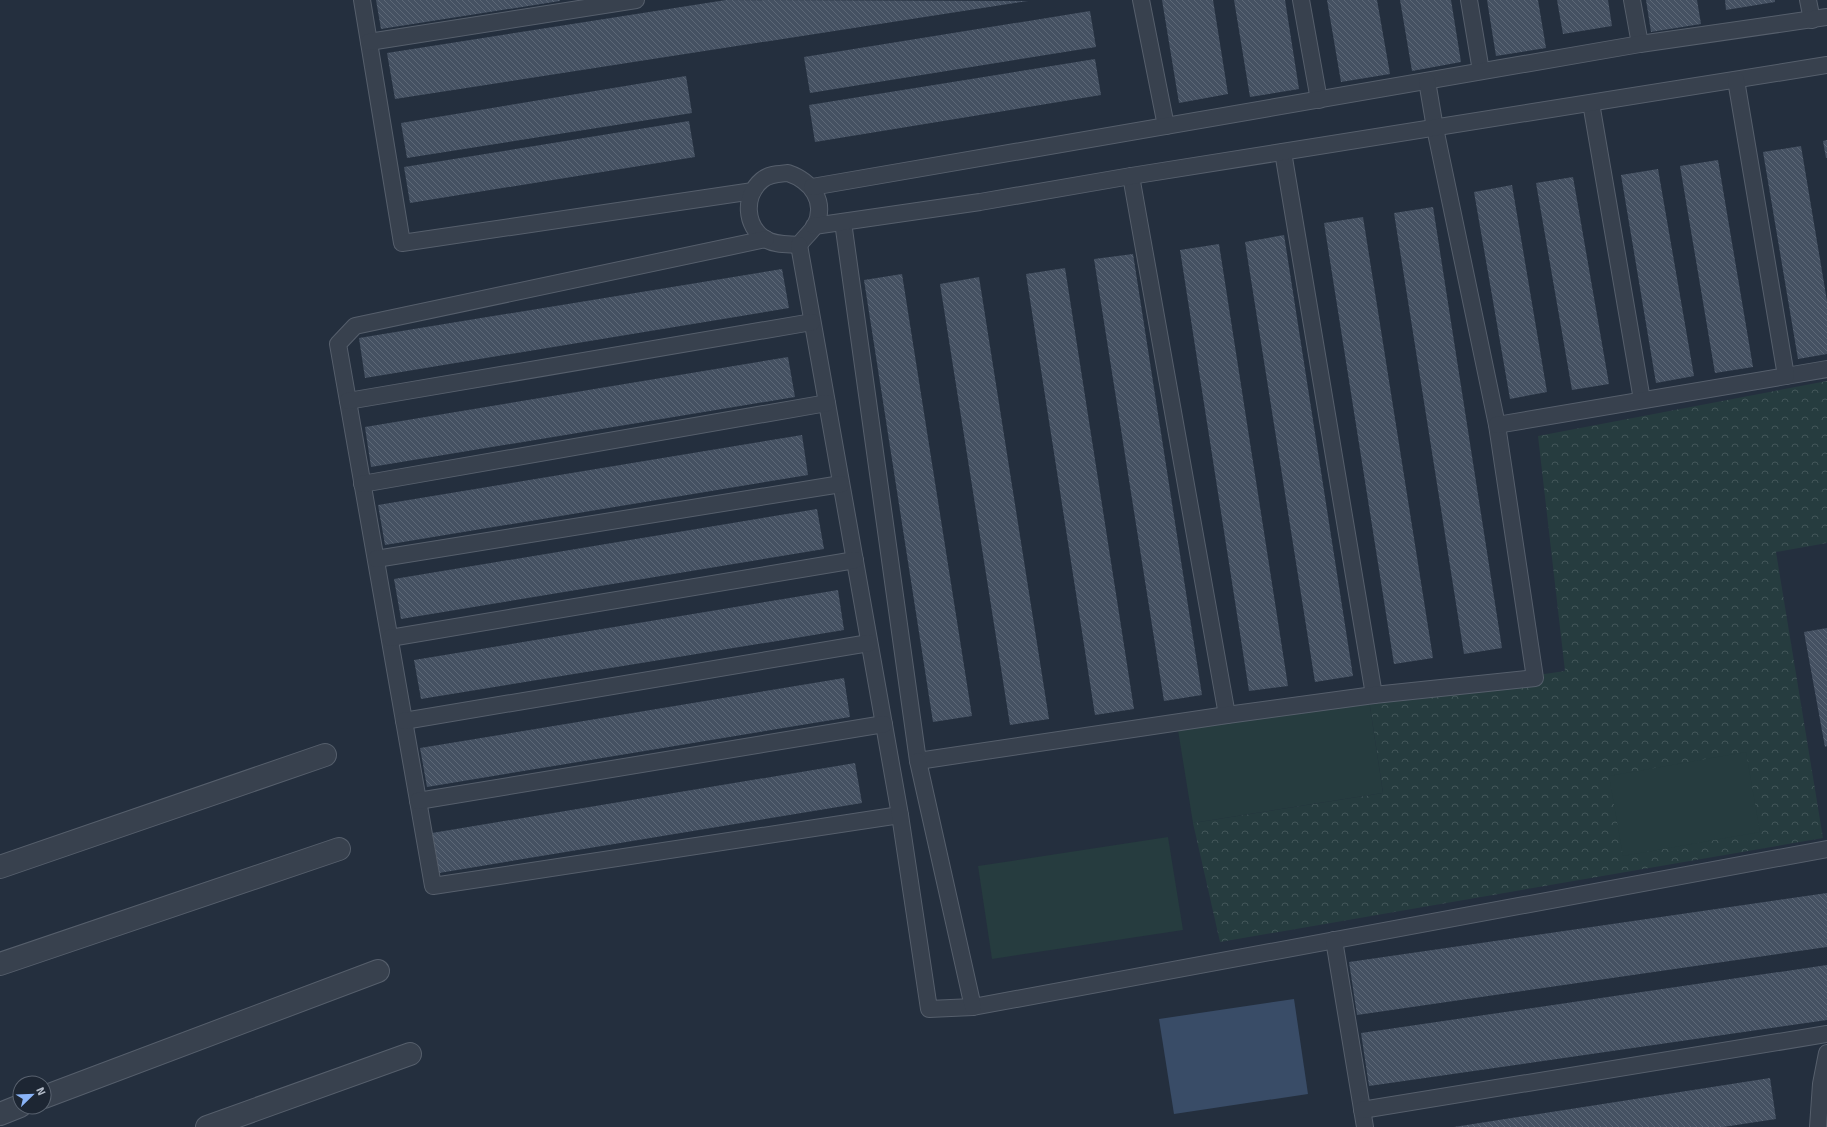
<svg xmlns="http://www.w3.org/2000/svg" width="1827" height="1127" font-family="Signika,sans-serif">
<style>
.park{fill:url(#park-crowns)}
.pitch{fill:#263c3f}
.water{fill:#394c67}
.building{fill:url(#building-back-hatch)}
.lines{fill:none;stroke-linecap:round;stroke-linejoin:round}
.service-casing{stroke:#565f6c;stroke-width:18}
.minor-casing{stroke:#565f6c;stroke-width:24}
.service{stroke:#38414e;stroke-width:16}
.minor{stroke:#38414e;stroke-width:22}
</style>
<defs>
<pattern id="park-crowns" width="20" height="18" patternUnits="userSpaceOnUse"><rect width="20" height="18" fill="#263c3f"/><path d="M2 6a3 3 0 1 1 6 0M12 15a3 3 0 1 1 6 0" fill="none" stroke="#435659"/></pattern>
<pattern id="building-back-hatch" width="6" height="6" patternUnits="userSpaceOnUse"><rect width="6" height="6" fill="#455162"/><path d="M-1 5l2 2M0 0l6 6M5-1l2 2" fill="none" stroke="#5d6877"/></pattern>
</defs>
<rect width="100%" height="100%" fill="#242f3e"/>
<path class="park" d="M1827 381V543L1776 552 1823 838 1220 942 1193 823 1383 793 1369 700 1565 671 1538 436Z"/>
<g class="pitch">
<path d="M1369 700 1383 793 1193 823 1178 730Z"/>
<path d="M1746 752 1760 832 1623 856 1609 776Z"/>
<path d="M1168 837 1183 930 992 959 978 866Z"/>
</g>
<path class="water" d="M1294 999 1308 1094 1174 1114 1159 1019Z"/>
<g class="building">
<path d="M376 0H560V1L381 29Z"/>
<path d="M726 0 1028 1 395 99 387 53Z"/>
<path d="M1162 0H1213L1228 94 1179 103Z"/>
<path d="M1234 0H1285L1299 89 1250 97Z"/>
<path d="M1327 0H1377L1390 74 1341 82Z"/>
<path d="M1400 0H1451L1461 62 1412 71Z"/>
<path d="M1487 0H1538L1546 48 1496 56Z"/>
<path d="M1557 0H1608L1612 26 1563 34Z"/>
<path d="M1646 0H1697L1701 24 1651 32Z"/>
<path d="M1725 0H1775V2L1726 10Z"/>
<path d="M1090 11 1096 47 810 93 804 57Z"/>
<path d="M1095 59 1101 95 815 142 809 105Z"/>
<path d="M686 76 692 113 407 158 401 123Z"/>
<path d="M689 121 695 157 410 203 404 167Z"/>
<path d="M1827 140V158H1826L1823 141Z"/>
<path d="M1801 146 1827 301V354L1798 359 1763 152Z"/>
<path d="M1718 160 1753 367 1715 373 1680 166Z"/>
<path d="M1658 169 1694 376 1656 383 1621 175Z"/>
<path d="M1573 177 1609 384 1572 390 1536 183Z"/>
<path d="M1512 185 1547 392 1510 399 1474 192Z"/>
<path d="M1433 207 1502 648 1464 654 1394 213Z"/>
<path d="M1363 217 1433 658 1394 664 1324 223Z"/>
<path d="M1284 235 1353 676 1315 682 1245 242Z"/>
<path d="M1219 244 1288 686 1249 691 1180 250Z"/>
<path d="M1133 254 1202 695 1164 701 1094 259Z"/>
<path d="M1065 268 1134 709 1095 715 1026 274Z"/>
<path d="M782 269 789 308 365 378 359 338Z"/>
<path d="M902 274 972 716 933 722 864 280Z"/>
<path d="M979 277 1049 719 1010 725 940 284Z"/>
<path d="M788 357 795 397 371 467 365 427Z"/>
<path d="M802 435 808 475 385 545 378 505Z"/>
<path d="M817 509 824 549 401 619 394 579Z"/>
<path d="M838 590 844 630 421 699 414 660Z"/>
<path d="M1827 628V746L1825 747 1804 632Z"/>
<path d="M844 678 850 717 427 787 420 748Z"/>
<path d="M855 763 862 803 439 873 432 833Z"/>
<path d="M1827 893V947L1357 1015 1349 962Z"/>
<path d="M1827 965V1020L1369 1086 1361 1033Z"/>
<path d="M1770 1078 1776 1119 1723 1127H1454Z"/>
</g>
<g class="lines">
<g class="service-casing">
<g id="service">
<path d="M362 0 402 243 753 191"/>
<path d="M1141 0 1166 126"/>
<path d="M1301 0 1319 100"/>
<path d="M1469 0 1481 71"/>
<path d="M1632 0 1640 44"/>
<path d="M1808 0 1812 20"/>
<path d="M369 42 636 0"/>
<path d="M1591 103 1642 400"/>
<path d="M1283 152 1374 695"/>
<path d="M788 173C811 181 827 201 815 226 811 232 803 239 799 245 787 244 775 245 765 239 745 226 743 196 762 180 769 174 779 174 788 173Z"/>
<path d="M1131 176 1227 715"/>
<path d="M812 187 1640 44 1827 17"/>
<path d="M843 222 918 761 1227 715 1374 695 1535 678 1497 425 1435 128 1427 81"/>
<path d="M814 226 980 202 1131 176 1827 65"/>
<path d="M766 239 355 326 338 344 433 886 900 815"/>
<path d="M799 245 900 815 929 1009 973 1007 1827 849"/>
<path d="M1786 376 1827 369"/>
<path d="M348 401 812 322"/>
<path d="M1497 425 1786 376 1736 80"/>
<path d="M362 484 827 403"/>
<path d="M376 559 841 484"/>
<path d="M390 638 855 560"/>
<path d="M404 721 869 643"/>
<path d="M918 761 973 1007"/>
<path d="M418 801 884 724"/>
<path d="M1334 940 1365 1127"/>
<path d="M1362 1110 1827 1034"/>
<path d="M1818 1127 1821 1084 1827 1053"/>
</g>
</g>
<g class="minor-casing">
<g id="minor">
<path d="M0 867 325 755"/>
<path d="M0 964 339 849"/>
<path d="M44 1097 378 971"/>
<path d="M0 1114 20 1106"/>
<path d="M207 1127 410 1054"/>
</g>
</g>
<use href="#service" class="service"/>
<use href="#minor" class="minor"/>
</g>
<g transform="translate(32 1095) rotate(67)"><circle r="19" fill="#1d2633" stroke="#59626f"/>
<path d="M0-3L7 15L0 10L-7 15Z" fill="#8ab4f8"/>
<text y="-6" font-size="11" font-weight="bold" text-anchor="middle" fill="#b4bcc9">N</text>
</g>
</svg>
